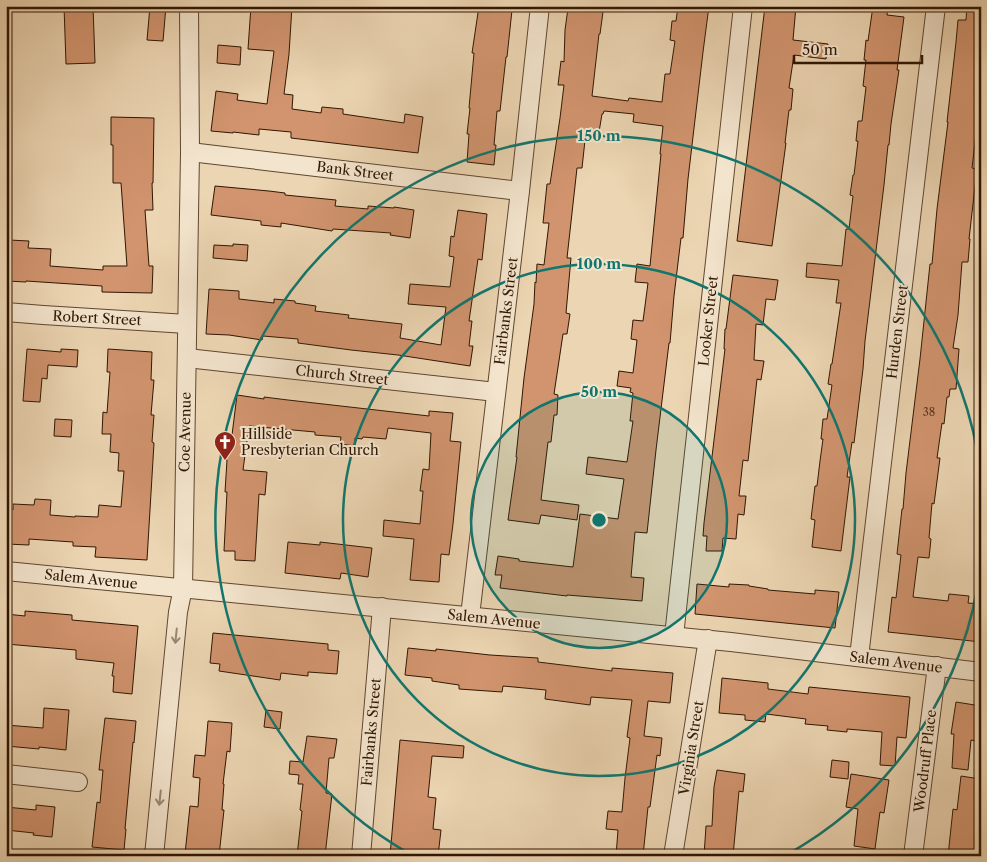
<svg xmlns="http://www.w3.org/2000/svg" width="987" height="862" font-family="'Libre Caslon Text',serif">
<style>
.building{fill:#d1946e;stroke:#301603}
.lines{fill:none;stroke-linecap:round;stroke-linejoin:round}
.minor-casing{stroke:#5f462f;stroke-width:20}
.minor{stroke:#f3e4cd;stroke-width:18}
.oneway{stroke:#9b8772}
.ring{fill:none;stroke:#0f766e;stroke-width:2.5}
.labels{text-anchor:middle;stroke-width:4;stroke-linejoin:round;paint-order:stroke}
.number-label{font-size:11px;fill:#58361e}
.street-label{font-size:14px;fill:#301603;stroke:#f3e4cd}
.poi-label{font-size:14px;fill:#301603;stroke:#f3e4cd;text-anchor:start}
.centre{fill:#0f766e;stroke:#f3e4cd;stroke-width:2.5}
.ring-label{font-size:15px;text-anchor:middle;font-weight:bold;fill:#0f766e;stroke:#f3e4cd;stroke-width:4;stroke-linejoin:round;paint-order:stroke}
</style>
<rect width="100%" height="100%" fill="#ecd5b2"/>
<filter id="stains"><feTurbulence type="fractalNoise" baseFrequency=".004" numOctaves="4"/><feColorMatrix values="0 0 0 0 .2 0 0 0 0 .09 0 0 0 0 .02 0 0 0 .5 -.17"/></filter>
<radialGradient id="worn" r=".72"><stop offset=".6" stop-color="#630" stop-opacity="0"/><stop offset="1" stop-color="#630" stop-opacity=".3"/></radialGradient>
<g class="building">
<path d="M64 6H93L95 63 66 64Z"/>
<path d="M150 6H166L163 41 147 40Z"/>
<path d="M251 6H292L289 54 284 94 293 95 292 109 321 113 322 107 343 109V114L404 123 405 114 423 117 418 153 291 138V132L259 129V135L233 132V133L211 131 216 91 238 94 237 100 267 104 274 51 248 49Z"/>
<path d="M479 6 512 10 507 57H506L500 111H497L494 145H496L494 165 467 162 469 134H467L470 108H469L474 53H472Z"/>
<path d="M678 6H709L703 52 688 179 683 238H681L674 296 670 343H669L656 450 647 533 635 532 631 577 644 578 642 601 567 595V596L500 588 502 575H495L498 556 519 559V561L573 567 580 514 618 519 624 479 586 474 588 457 627 462 633 421H630L633 393 630 392 631 388 617 386 619 371 633 373 637 340 631 339 633 320 643 321 648 283 635 282 637 264 650 266 661 154H660L663 126 633 122 634 114 604 111 603 114H602L599 132 586 131 582 168H577L567 258H571L566 313 570 314 567 334H563L554 394 558 395 557 415H554L551 442H548L541 500 579 505 577 520 541 515 539 524 508 520 517 457H516L524 378 534 304 535 282 536 283 537 264 544 265 549 223H543L547 184H550L560 118 564 85H558L561 61 564 62 565 30 568 8 603 12 600 34H599L592 96 628 101 629 98 662 102 665 74H670L675 41 670 40 672 21H676Z"/>
<path d="M765 6H796L793 40 828 44 826 59 794 55 789 88 793 89 791 110H789L785 143H786L772 246 737 241Z"/>
<path d="M873 6H888L887 15 904 17 897 70H899L891 124 889 145H888L884 185 865 341 863 369 854 443 852 442 847 477H850L841 551 812 547 815 520 811 519 815 486H817L820 461 823 439H821L823 419H827L832 385 828 384 831 364H832L841 303H836L839 280 806 277 807 263 842 266 846 229H849L853 196 850 195 853 175H854L858 141H856L858 121H862L866 87 863 86 866 60H864L866 40 868 41Z"/>
<path d="M967 6H981V126H977L972 168 977 169 969 239H970L968 262H962L958 315 953 348 959 349 956 389H950L949 397H947L944 424 942 423 937 458H940L934 504 932 503 929 538 931 539 929 558 918 557 913 597 948 601 949 594 969 596 968 603 981 604V642L888 632 892 597 896 598 901 555 897 554 902 509H903L906 473 920 359 930 264H932L937 209 948 122H947L956 42 958 20H966Z"/>
<path d="M218 45 241 47 240 65 217 63Z"/>
<path d="M111 117 154 118 153 183H152L153 210H145L149 266H153L152 293 102 292V286L26 281V282L6 281 9 240 29 241 28 248 51 249 50 266 103 270V266H127L121 183H113V145H111Z"/>
<path d="M215 186 269 191 285 193V195L336 200 335 206 368 209V206L394 208V207L414 210 410 238 390 235 391 233 333 229 332 231 281 223V227L261 225V221L211 215Z"/>
<path d="M458 210 487 214 482 260 478 259 469 321H472L469 346H473L470 366 398 355 351 350 298 343V339L263 336 262 340 229 335 206 334 209 289 239 291V299L274 303V299L295 301V303L316 306 315 311 349 315 348 318 402 324 400 338 441 345 446 307 408 304 410 284 450 287 454 257 449 256 451 236 454 237Z"/>
<path d="M233 244 248 245 247 261 213 258 214 245 233 246Z"/>
<path d="M733 275 778 280 775 300 766 299 763 325 756 324 754 360 764 361 761 380 757 379 748 461 743 460 739 496H746L744 515 738 514 736 539 723 538 722 551H706L707 536H703L704 523 725 349H724L725 329H726Z"/>
<path d="M27 349 61 352V349L78 350 77 367 48 365 47 379 42 378 40 402 23 401Z"/>
<path d="M108 349 152 352 151 380H154L151 415H154L152 442 154 443 147 560 95 557 96 547 73 546V542L29 539V545L6 544V510H13V504L34 505 35 499 51 500 50 515 75 517V516L98 517 99 505 121 507 124 471H118L119 453 110 452 111 434H102L103 412 107 413 110 372H107Z"/>
<path d="M237 395 264 399V397L288 400 429 416V411L453 413 450 441 461 442 453 524 449 555 441 554 439 582 410 580 414 539 383 536 384 520 420 524 423 491H420L423 469 429 470 431 433 388 428 386 439 363 437 362 439 355 438V446L340 444 341 437 315 435V432L249 426 243 470 267 472 265 495 259 494 255 561 235 560V551H224L227 492H225L227 460H226L228 443H231Z"/>
<path d="M55 419 72 420 71 437 54 436Z"/>
<path d="M288 542 320 545V542L372 548 368 577 341 573 340 579 285 573Z"/>
<path d="M697 584 729 587V584L749 585V586L768 589V590L815 594V590L839 592 835 628 695 614Z"/>
<path d="M25 611 72 615V620L138 626 132 694 113 692 114 676H112L114 663 76 659V650L6 644V614L25 616Z"/>
<path d="M213 633 328 644V650L339 651 337 674 308 672V676L281 673 280 680 219 671 220 664 210 663Z"/>
<path d="M408 648 436 651V649L490 655 538 658V662L612 671V668L673 673 670 703 648 701 644 736 662 738 660 756 657 755 650 807H648L643 856H616L618 830 606 829 608 811 622 812 625 778 630 738 627 737 632 700 591 697 590 705 545 699 546 690 503 686 502 692 459 689V685L432 681V678L405 675Z"/>
<path d="M722 678 768 683V689L808 694 809 687 910 697 906 738 897 737 895 766 880 765 882 732 847 729V732L827 730 828 726 805 724 806 719 766 714 765 722 745 720V715L719 713Z"/>
<path d="M956 702 981 706V742L971 740 968 770 952 768 954 734H951Z"/>
<path d="M44 708 69 710 66 750 39 747V749L6 746V725L43 728Z"/>
<path d="M266 710 282 712 280 729 264 727Z"/>
<path d="M105 718 136 721 134 743 133 742 125 829H126L124 850 92 847 97 802 100 803 103 770H99Z"/>
<path d="M208 721 232 723 230 752 227 751 223 784H224L222 810H224L219 856 185 854 190 806 198 807 200 778 193 777 195 755 205 756Z"/>
<path d="M307 736 337 739 334 758H329L326 793 332 794 325 856H297L302 811 300 810 303 784H298L299 775 289 774 290 761 303 762Z"/>
<path d="M400 740 464 746 463 758 432 756 428 797 436 798 433 829 441 830 438 856H390Z"/>
<path d="M832 760 849 762 848 779 830 777Z"/>
<path d="M717 770 745 774 743 792 739 791 733 856H704L706 826H712L714 787Z"/>
<path d="M851 774 889 780 884 813 880 812 875 849 854 846 858 809 846 807Z"/>
<path d="M961 776 980 779 976 811 981 812V856H948L953 809 957 810Z"/>
<path d="M36 805 55 807 52 837 33 835 34 833 6 830V807L36 810Z"/>
</g>
<g class="lines">
<g class="minor-casing">
<g id="minor">
<path d="M190 152 520 191"/>
<path d="M6 312 43 315 187 324"/>
<path d="M187 358 496 392"/>
<path d="M6 571 731 642 981 672"/>
<path d="M470 616 520 191 540 6"/>
<path d="M674 636 743 6"/>
<path d="M859 657 936 6"/>
<path d="M6 774 78 782"/>
<path d="M154 856 178 612 183 588 190 152 189 6"/>
<path d="M361 856 382 607"/>
<path d="M673 856 708 639"/>
<path d="M913 856 937 666"/>
</g>
</g>
<use href="#minor" class="minor"/>
</g>
<defs><path id="oneway-shaft" d="M-6 0H5M1.5-3L5.5 0L1.5 3" fill="none" stroke-width="1.6" stroke-linecap="round" stroke-linejoin="round" transform="scale(1.25)"/></defs>
<g class="oneway">
<use href="#oneway-shaft" transform="translate(176 636) rotate(96)"/>
<use href="#oneway-shaft" transform="translate(160 798) rotate(96)"/>
</g>
<circle cx="599" cy="520" r="128" fill="#0f766e" fill-opacity=".12"/>
<g class="ring">
<circle cx="599" cy="520" r="128"/>
<circle cx="599" cy="520" r="256"/>
<path d="M981 563A384 384 0 0 1 788 854M410 854A384 384 0 1 1 981 477"/>
</g>
<defs>
<g id="church-pin" transform="scale(1.125)"><path d="M0 17L-7.5 6A9.5 9.5 0 1 1 7.5 6Z" fill="#8f2418" stroke="#f3e4cd"/><path d="M-1.2-6h2.4v3.5h3.3v2.4h-3.3V6h-2.4V-.1h-3.3v-2.4h3.3Z" fill="#fff"/></g>
</defs>
<g fill-rule="evenodd">
<use href="#church-pin" x="225" y="442"/>
</g>
<g class="labels">
<g class="number-label">
<text x="929" y="416">38</text>
</g>
<g class="street-label">
<text transform="translate(355 171) rotate(7)" y="5">Bank Street</text>
<text transform="translate(506 311) rotate(-83)" y="5">Fairbanks Street</text>
<text transform="translate(97 318) rotate(3)" y="5">Robert Street</text>
<text transform="translate(708 321) rotate(-84)" y="5">Looker Street</text>
<text transform="translate(897 332) rotate(-83)" y="5">Hurden Street</text>
<text transform="translate(342 375) rotate(6)" y="5">Church Street</text>
<text transform="translate(185 432) rotate(-89)" y="5">Coe Avenue</text>
<text transform="translate(91 579) rotate(6)" y="5">Salem Avenue</text>
<text transform="translate(494 619) rotate(6)" y="5">Salem Avenue</text>
<text transform="translate(896 662) rotate(7)" y="5">Salem Avenue</text>
<text transform="translate(371 732) rotate(-85)" y="5">Fairbanks Street</text>
<text transform="translate(691 748) rotate(-81)" y="5">Virginia Street</text>
<text transform="translate(925 761) rotate(-83)" y="5">Woodruff Place</text>
</g>
<g class="poi-label">
<text x="241" y="439">Hillside<tspan x="241" dy="16">Presbyterian Church</tspan></text>
</g>
</g>
<circle cx="599" cy="520" r="8" class="centre"/>
<g class="ring-label">
<text x="599" y="141">150 m</text>
<text x="599" y="269">100 m</text>
<text x="599" y="397">50 m</text>
</g>
<rect width="987" height="862" fill="none" stroke="#ecd5b2" stroke-width="25"/>
<rect x="8" y="8" width="972" height="847" fill="none" stroke="#301603" stroke-width="2.5"/>
<rect x="12" y="12" width="962" height="837" fill="none" stroke="#301603"/>
<path d="M794 55v8h128v-8" fill="none" stroke="#301603" stroke-width="2.5"/>
<text x="802" y="55" font-size="15" fill="#301603" stroke="#f3e4cd" stroke-width="4" paint-order="stroke">50 m</text>
<rect width="100%" height="100%" filter="url(#stains)"/>
<rect width="100%" height="100%" fill="url(#worn)"/>
</svg>
